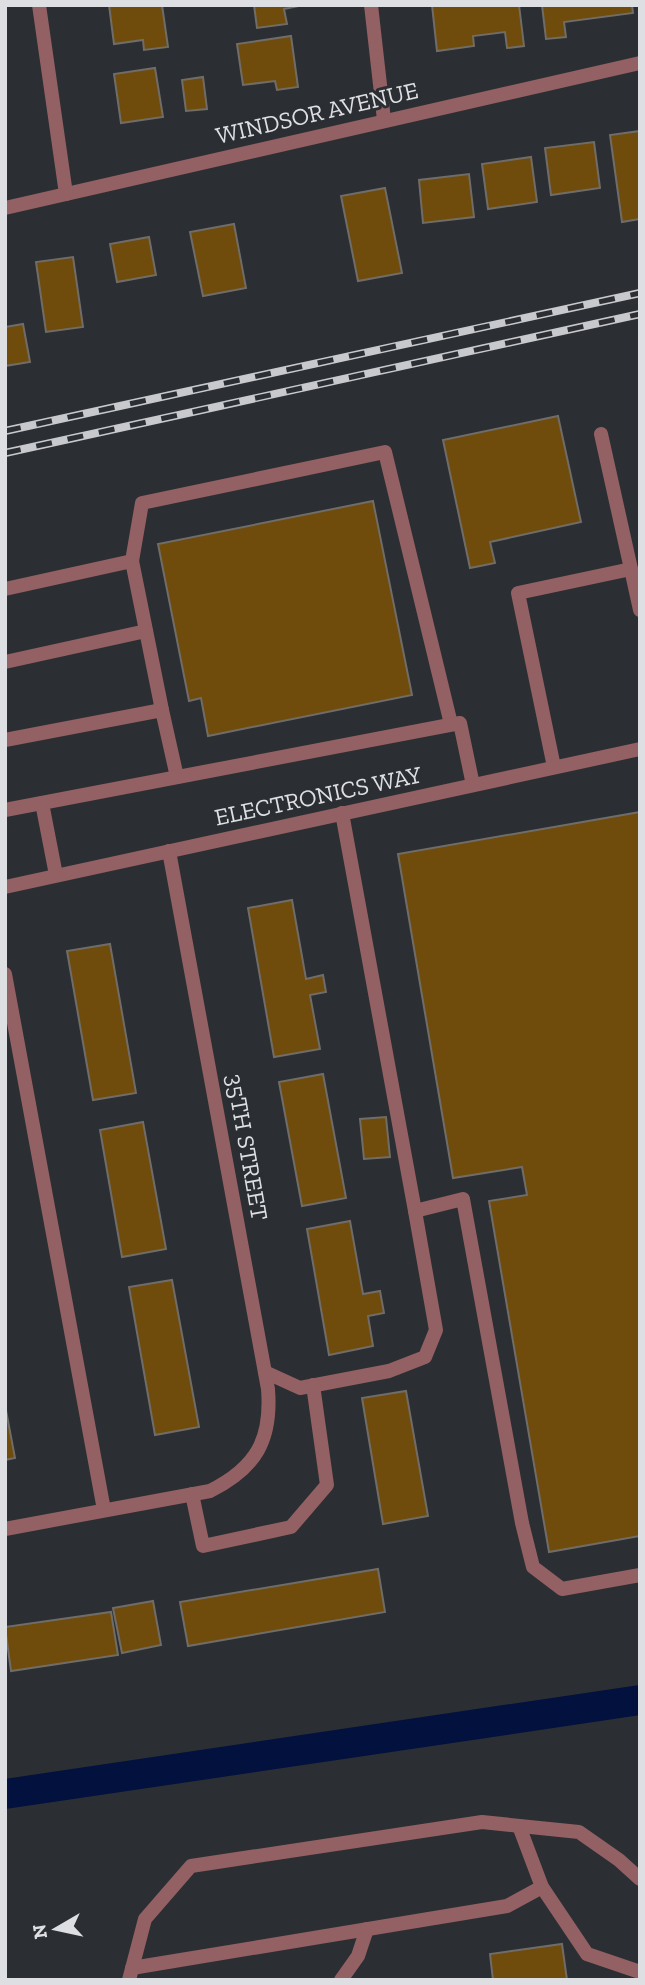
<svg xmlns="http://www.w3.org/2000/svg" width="645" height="1985" font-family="'Zilla Slab',serif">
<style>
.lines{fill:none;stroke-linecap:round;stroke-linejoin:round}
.canal{stroke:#02113e;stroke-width:30}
.building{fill:#6f4c0b;stroke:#706c67;stroke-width:2}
.service{stroke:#936063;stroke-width:14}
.minor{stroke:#936063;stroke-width:14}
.rail-casing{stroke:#c7c9cd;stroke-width:8}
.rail{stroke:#2b2e33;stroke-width:5;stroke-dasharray:16;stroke-linecap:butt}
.labels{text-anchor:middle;stroke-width:6;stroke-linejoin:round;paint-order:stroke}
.street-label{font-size:24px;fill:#dddfe2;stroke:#2b2e33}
</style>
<rect width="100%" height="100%" fill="#2b2e33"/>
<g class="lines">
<path class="canal" d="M5 1794 640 1700"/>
</g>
<g class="building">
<path d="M109 5H162L168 47 144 50 143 40 114 44Z"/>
<path d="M254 5H299V6L284 9 287 24 257 28Z"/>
<path d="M432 5H519L524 46 507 48 505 32 473 36 474 46 437 51Z"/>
<path d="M542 5H632L633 13 564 22 566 37 546 39Z"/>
<path d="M291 36 298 87 277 90 275 81 243 85 237 44Z"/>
<path d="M155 68 163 117 121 123 114 74Z"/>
<path d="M203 77 207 109 186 111 182 80Z"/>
<path d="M640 131V219L622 222 610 135Z"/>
<path d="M594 142 600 188 551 195 545 148Z"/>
<path d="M531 157 537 202 488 209 482 164Z"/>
<path d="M469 174 474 217 423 223 419 180Z"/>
<path d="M385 188 402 273 358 281 341 196Z"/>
<path d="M234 224 246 288 203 296 190 232Z"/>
<path d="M149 237 156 275 117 282 110 244Z"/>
<path d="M73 257 83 327 46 332 36 262Z"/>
<path d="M23 324 30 362 5 366V327Z"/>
<path d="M558 416 581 522 490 542 495 563 470 568 443 440Z"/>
<path d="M373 501 412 695 208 736 201 698 189 701 158 544Z"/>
<path d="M640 812V1536L549 1552 489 1201 527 1195 522 1167 453 1178 398 854Z"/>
<path d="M292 900 306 979 323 975 326 992 310 995 320 1049 274 1057 248 908Z"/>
<path d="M110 944 136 1093 93 1100 67 951Z"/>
<path d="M323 1074 346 1198 302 1206 279 1082Z"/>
<path d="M386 1117 390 1157 364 1159 360 1119Z"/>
<path d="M143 1122 166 1249 122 1257 100 1130Z"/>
<path d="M350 1221 363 1294 380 1291 384 1313 368 1316 373 1346 329 1355 307 1229Z"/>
<path d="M172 1280 199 1427 155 1435 129 1287Z"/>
<path d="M406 1391 428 1516 383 1524 362 1398Z"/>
<path d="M5 1405 15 1458 5 1460Z"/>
<path d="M378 1569 385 1612 188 1646 180 1602Z"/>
<path d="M153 1601 161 1645 122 1653 113 1608Z"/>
<path d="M111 1612 118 1655 11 1671 5 1627Z"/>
<path d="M562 1944 567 1980H493L490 1954Z"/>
</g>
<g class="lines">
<g class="service">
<path d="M601 434 631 569"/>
<path d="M132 561 142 503 385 452 451 724"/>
<path d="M5 589 132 561 162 710"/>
<path d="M5 662 146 631"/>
<path d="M5 740 162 710 177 777"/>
<path d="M554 767 518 593 631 569 640 610"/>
<path d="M42 803 56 875"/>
<path d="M5 810 460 723 473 785"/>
<path d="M342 813 415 1211 463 1199 522 1523 533 1567 562 1589 640 1575"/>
<path d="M5 974 104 1510"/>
<path d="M265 1372 300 1388 389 1371 425 1357 436 1330 415 1211"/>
<path d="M192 1494 203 1546 291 1527 327 1485 313 1385"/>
<path d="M519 1826 542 1887 587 1954 640 1972"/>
<path d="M132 1968 507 1906 542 1887"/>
<path d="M129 1980 145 1919 191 1866 482 1822 579 1832 619 1860 640 1879"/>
<path d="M341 1980 358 1956 367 1929"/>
</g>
<g class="minor">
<path d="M39 5 66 194"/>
<path d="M371 5 384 120"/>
<path d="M5 208 640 63"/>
<path d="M5 887 640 749"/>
<path d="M5 1529 210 1491C256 1468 272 1440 268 1389L169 851"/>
</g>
<g class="rail-casing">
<g id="rail">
<path d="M5 431 640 293"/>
<path d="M5 453 640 314"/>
</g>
</g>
<use href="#rail" class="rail"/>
</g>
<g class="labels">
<g class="street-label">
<text transform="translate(317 113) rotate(-13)" y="8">WINDSOR AVENUE</text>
<text transform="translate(318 796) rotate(-12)" y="8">ELECTRONICS WAY</text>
<text transform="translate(247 1147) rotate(80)" y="8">35TH STREET</text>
</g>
</g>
<rect width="645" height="1985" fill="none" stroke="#dddfe2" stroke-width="14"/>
<g transform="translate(56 1929) rotate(261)" stroke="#2b2e33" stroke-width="5" paint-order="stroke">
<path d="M0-5L12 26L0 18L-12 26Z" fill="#dddfe2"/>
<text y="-10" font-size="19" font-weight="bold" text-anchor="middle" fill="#dddfe2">N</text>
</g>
</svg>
